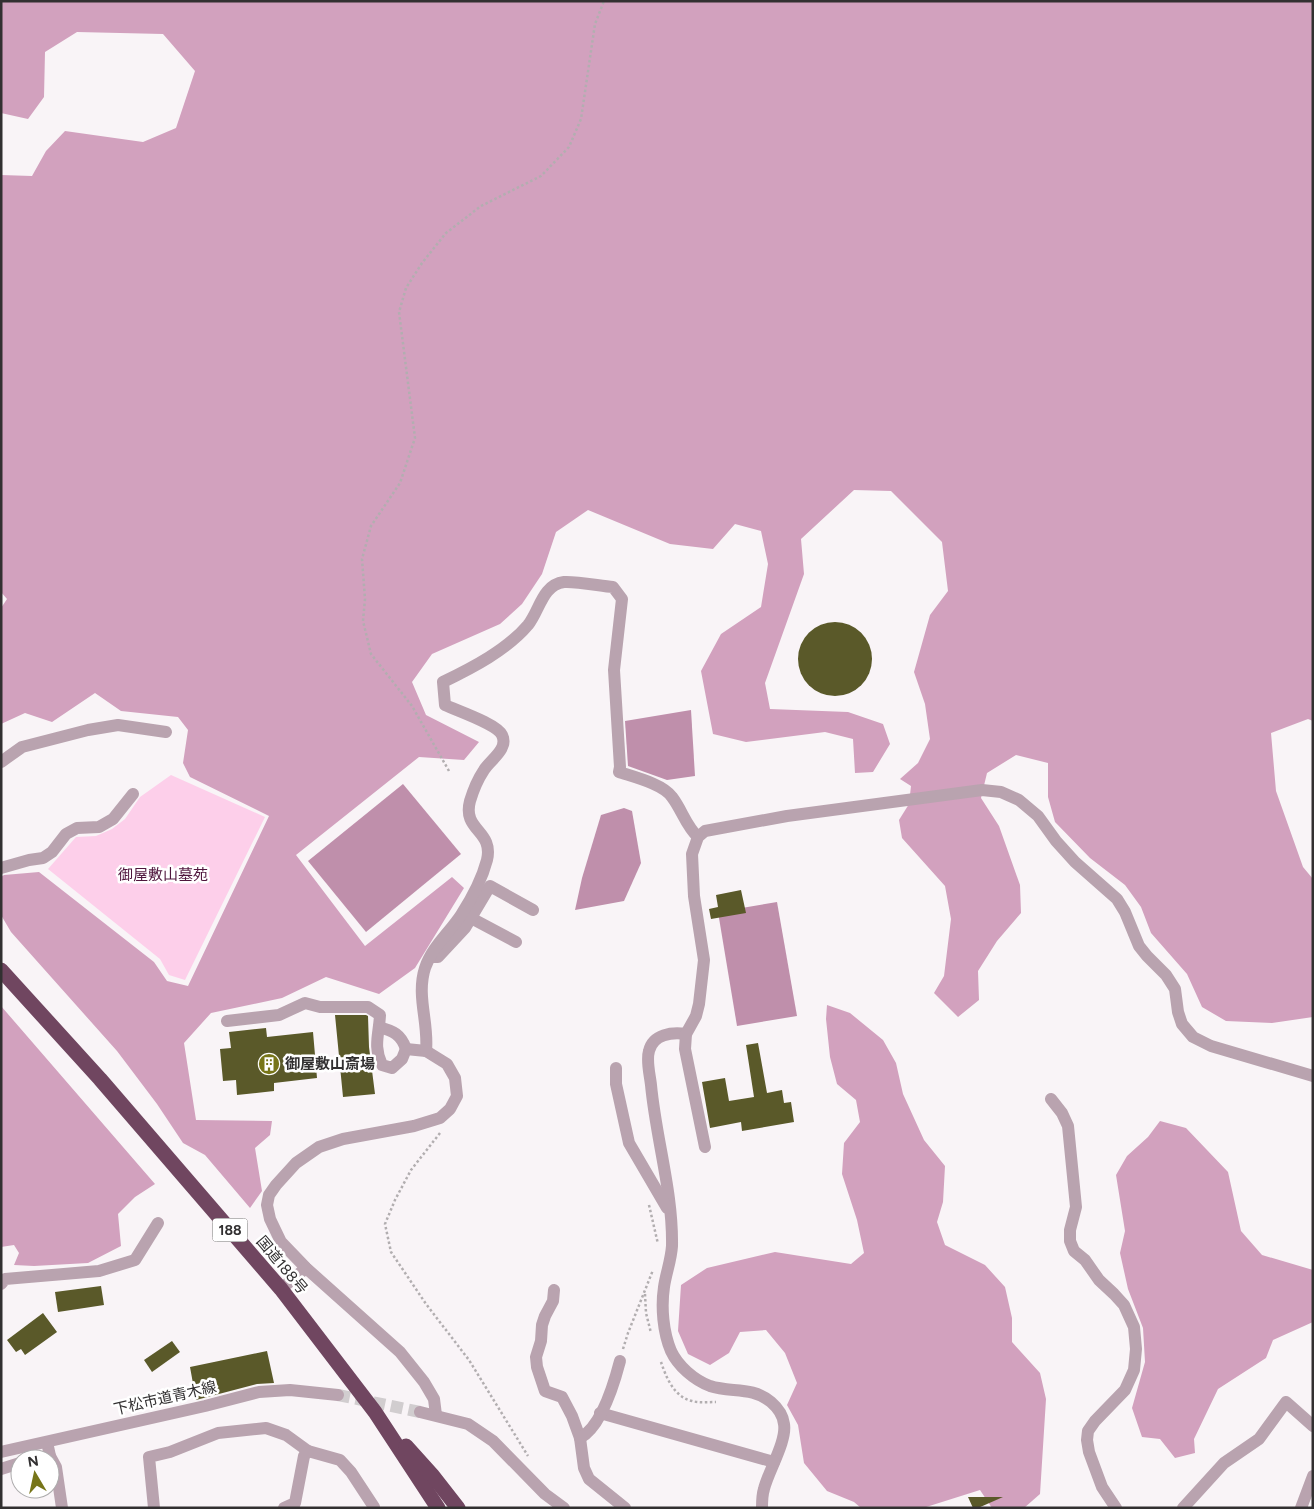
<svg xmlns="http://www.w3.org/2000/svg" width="1314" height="1509" font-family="Figtree,'Noto Sans JP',sans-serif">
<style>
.green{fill:#fdcfea}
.forest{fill:#d2a1be}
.water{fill:#bf8fab}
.building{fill:#5a5929}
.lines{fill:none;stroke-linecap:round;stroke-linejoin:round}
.minor-tunnel{stroke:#d1cdcf;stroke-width:12;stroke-dasharray:12 6;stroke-linecap:butt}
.path{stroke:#b2aeb0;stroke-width:2.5;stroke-dasharray:2.5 2.5;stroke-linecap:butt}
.minor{stroke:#b9a3af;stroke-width:12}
.highway{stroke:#704660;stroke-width:15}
.labels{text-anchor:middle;stroke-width:5;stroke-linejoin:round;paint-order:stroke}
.shield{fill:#fff;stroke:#706e6f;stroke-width:1}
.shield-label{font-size:14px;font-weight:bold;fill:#323031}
.park-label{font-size:15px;fill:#4f163d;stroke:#fff}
.poi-label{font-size:15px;font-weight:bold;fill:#323031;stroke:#fff;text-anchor:start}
.street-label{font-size:15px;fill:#323031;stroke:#fff}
</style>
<rect width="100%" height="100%" fill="#f9f4f7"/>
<path class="green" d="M171 775 265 817 185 980 169 975 160 959 48 869 76 837 96 836 112 829 125 819 140 797Z"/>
<g class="forest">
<path d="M1 1H1313V721L1308 719 1271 733 1276 791 1303 867 1313 879V1017L1272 1023 1226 1021 1202 1007 1187 974 1151 933 1141 907 1125 885 1090 858 1055 822 1048 797V763L1016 755 987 773 981 798 999 826 1020 885 1021 913 997 941 978 971 979 1000 958 1017 934 993 944 976 951 919 945 886 902 838 899 820 909 804 911 786 900 779 918 763 930 739 925 704 914 672 930 615 948 591 942 542 891 491 854 490 801 539 804 574 765 683 770 709 848 712 883 724 890 744 873 772 855 773 853 739 825 732 746 742 713 734 701 671 721 634 761 607 768 564 761 531 735 524 713 549 670 544 588 510 556 532 542 574 522 604 500 624 432 654 412 682 426 715 479 742 464 760 419 757 296 855 365 946 452 877 464 888 415 968 379 994 326 977 282 998 211 1013 184 1043 196 1120 272 1121 270 1135 255 1148 262 1191 250 1208 205 1155 183 1143 157 1104 117 1051 11 932 1 915V877L4 875 39 872 154 962 167 981 188 986 269 816 190 777 183 763 188 730 178 717 121 711 95 693 52 722 25 713 1 724V608L7 599 1 592V175L32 176 46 151 65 131 143 142 176 128 195 71 163 34 77 32 45 52 44 97 28 119 1 113Z"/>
<path d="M827 1005 850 1013 883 1040 896 1063 903 1094 924 1140 945 1166 943 1202 937 1222 945 1245 985 1265 1005 1287 1012 1318V1342L1040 1373 1046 1399 1040 1494 1024 1508H992L980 1490 923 1508H861L854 1502 827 1491 804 1463 798 1425 787 1405 797 1383 785 1353 766 1330 740 1332 729 1353 710 1365 688 1354 678 1331 681 1285 707 1268 775 1252 851 1264 864 1253 857 1220 842 1174 844 1143 860 1122 856 1100 837 1084 830 1057 826 1019Z"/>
<path d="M1 1006 155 1184 135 1197 118 1214 121 1246 88 1263 34 1266 14 1265 19 1253 14 1245 1 1247Z"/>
<path d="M1160 1121 1186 1128 1228 1172 1241 1231 1262 1255 1313 1270V1322L1273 1340 1266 1358 1218 1389 1194 1439 1195 1453 1175 1458 1160 1439 1142 1437 1132 1408 1145 1362 1143 1328 1128 1289 1120 1253 1125 1231 1116 1175 1127 1156 1148 1137Z"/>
</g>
<g class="water">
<path d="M691 710 695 776 667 780 628 766 625 721Z"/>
<path d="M403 784 461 854 366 932 308 861Z"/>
<path d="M624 808 632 811 641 863 624 901 575 910 582 878 601 815Z"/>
<path d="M777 902 797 1016 737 1026 718 912Z"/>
</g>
<g class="building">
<circle cx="835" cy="659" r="37"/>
<path d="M741 890 746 913 711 919 709 909 718 907 716 895Z"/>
<path d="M335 1015H366L368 1016 369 1047 375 1094 343 1097Z"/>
<path d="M266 1028 267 1037 313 1032 317 1078 274 1083V1091L237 1095 236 1080 223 1081 220 1049 231 1048 229 1032Z"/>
<path d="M758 1043 767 1093 782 1090 784 1103 791 1102 794 1122 742 1131 741 1122 710 1128 702 1082 725 1078 729 1101 754 1097 746 1045Z"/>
<path d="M101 1286 104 1305 58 1312 55 1292Z"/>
<path d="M43 1313 57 1332 25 1355 21 1349 16 1352 7 1340Z"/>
<path d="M172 1341 180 1352 152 1372 144 1360Z"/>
<path d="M267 1351 274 1383 257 1384 196 1400 190 1367Z"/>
<path d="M968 1497H1003L978 1508H973Z"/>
</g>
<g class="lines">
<path class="minor-tunnel" d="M338 1395 420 1412"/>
<g class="path">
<path d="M449 771 412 706 371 654 363 621 365 599 362 559 371 526 400 483 415 438 399 312 406 288 422 263 446 233 481 206 541 176 569 147 581 119 595 24 604 1"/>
<path d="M440 1133 411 1170 395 1200 385 1224 391 1252 426 1304 469 1360 528 1456"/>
<path d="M649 1205 658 1244"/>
<path d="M645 1294 646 1313 651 1333"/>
<path d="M623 1349 628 1333 653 1270"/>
<path d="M661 1362C666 1377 674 1397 692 1401 699 1403 708 1402 716 1402"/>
</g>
<g class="minor">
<path d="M1 762 22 747 88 730 118 725 166 732"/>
<path d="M1 868 29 860 43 858 52 852 66 834 77 828 99 827 113 819 133 794"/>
<path d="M471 918 516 942"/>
<path d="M431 957H438L465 928 490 886 533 910"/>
<path d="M227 1021 279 1015 305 1003 320 1007H368L380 1015C379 1035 373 1046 382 1065L392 1068 402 1059 406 1049 426 1051 447 1064 455 1078 457 1096 450 1109 440 1118 414 1126 343 1139 319 1147 296 1163 276 1185 269 1195 267 1205 270 1219 281 1242 306 1268 400 1352 424 1382 434 1399 436 1415"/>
<path d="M379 1027C393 1031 401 1034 406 1049"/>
<path d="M686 1034C672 1032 653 1034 649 1051 646 1061 650 1075 651 1085 656 1139 673 1192 672 1246 671 1261 666 1273 664 1287 661 1307 663 1332 671 1351 678 1366 694 1380 710 1386 731 1393 752 1386 771 1402 778 1408 783 1415 784 1424 787 1441 768 1472 764 1489 762 1495 762 1502 762 1508"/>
<path d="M426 1051C429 1023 416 996 425 968 432 947 449 933 461 915 472 898 482 879 487 860 494 830 462 831 470 801 473 791 478 779 484 770 490 760 509 749 502 735 497 724 458 711 445 705L443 682C472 668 507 650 528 625 540 610 542 585 564 582 575 581 601 586 613 587L622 599 614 670 620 767 619 772C634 777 663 784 672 797 682 810 686 826 698 837"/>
<path d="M616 1068V1084L629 1143 667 1208"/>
<path d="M1051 1099 1062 1113 1068 1126 1076 1207 1070 1230V1241L1074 1251 1085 1260 1099 1280 1114 1294 1124 1305 1134 1327 1136 1349 1134 1370 1125 1390 1095 1421 1088 1431 1087 1440 1089 1452 1102 1487 1116 1508"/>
<path d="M705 1147 685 1049 686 1034 696 1016 699 1004 704 960 694 896 692 854 698 837 705 831 787 816 982 790 1001 792 1019 800 1038 816 1056 841 1075 862 1117 899 1125 912 1139 946 1147 956 1166 975 1175 989 1178 1012 1182 1024 1193 1037 1211 1046 1313 1076"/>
<path d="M1 1284 5 1279 99 1271 135 1260 158 1223"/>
<path d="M281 1289 306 1268"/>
<path d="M554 1290 553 1301 545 1316 542 1325 541 1341 536 1357 537 1367 545 1391 562 1397 572 1416 580 1438 584 1468 589 1479 625 1508"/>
<path d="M420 1412 468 1424 493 1441 545 1494 564 1508"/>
<path d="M600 1413 774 1462"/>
<path d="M580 1438C601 1427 614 1384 620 1361"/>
<path d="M47 1442 50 1456 56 1467 62 1508"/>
<path d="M1 1452 205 1406 259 1392 290 1390 338 1395"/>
<path d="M37 1459 50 1456"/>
<path d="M1 1469 20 1463"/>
<path d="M154 1508 149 1457 170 1452 218 1433 266 1428 286 1435 308 1451 340 1460 351 1472 374 1507"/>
<path d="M284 1508 295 1503 304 1456 308 1451"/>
<path d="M1183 1508 1224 1463 1259 1439 1286 1402 1313 1426"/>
<path d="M1301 1508 1313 1476"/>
</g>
<g class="highway">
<path d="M1 970 100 1079 281 1289 375 1412 438 1508"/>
<path d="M406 1446 433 1476 458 1508"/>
</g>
</g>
<defs>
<g id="building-disc" transform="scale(1.125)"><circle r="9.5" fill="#777519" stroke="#fff"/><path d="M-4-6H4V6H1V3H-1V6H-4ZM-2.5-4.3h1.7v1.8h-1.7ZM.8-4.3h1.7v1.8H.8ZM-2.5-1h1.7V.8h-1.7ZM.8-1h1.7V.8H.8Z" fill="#fff"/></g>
</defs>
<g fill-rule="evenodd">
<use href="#building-disc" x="269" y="1064"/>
</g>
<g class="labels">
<rect class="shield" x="212.5" y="1218.5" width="35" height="23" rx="4"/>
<g class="shield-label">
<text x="230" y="1235">188</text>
</g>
<g class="park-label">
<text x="163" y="880">御屋敷山墓苑</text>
</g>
<g class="poi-label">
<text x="285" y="1069">御屋敷山斎場</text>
</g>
<g class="street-label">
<text transform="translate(282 1265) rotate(50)" y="5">国道188号</text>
<text transform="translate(165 1398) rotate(-13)" y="5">下松市道青木線</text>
</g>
</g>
<rect width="1314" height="1509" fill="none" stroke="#323031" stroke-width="5"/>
<g transform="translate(35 1474) rotate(351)"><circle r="24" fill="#ffffff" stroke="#adacad"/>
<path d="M0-4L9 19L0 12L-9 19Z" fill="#777519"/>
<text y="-8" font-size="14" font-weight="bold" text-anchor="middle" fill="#323031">N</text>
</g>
</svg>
